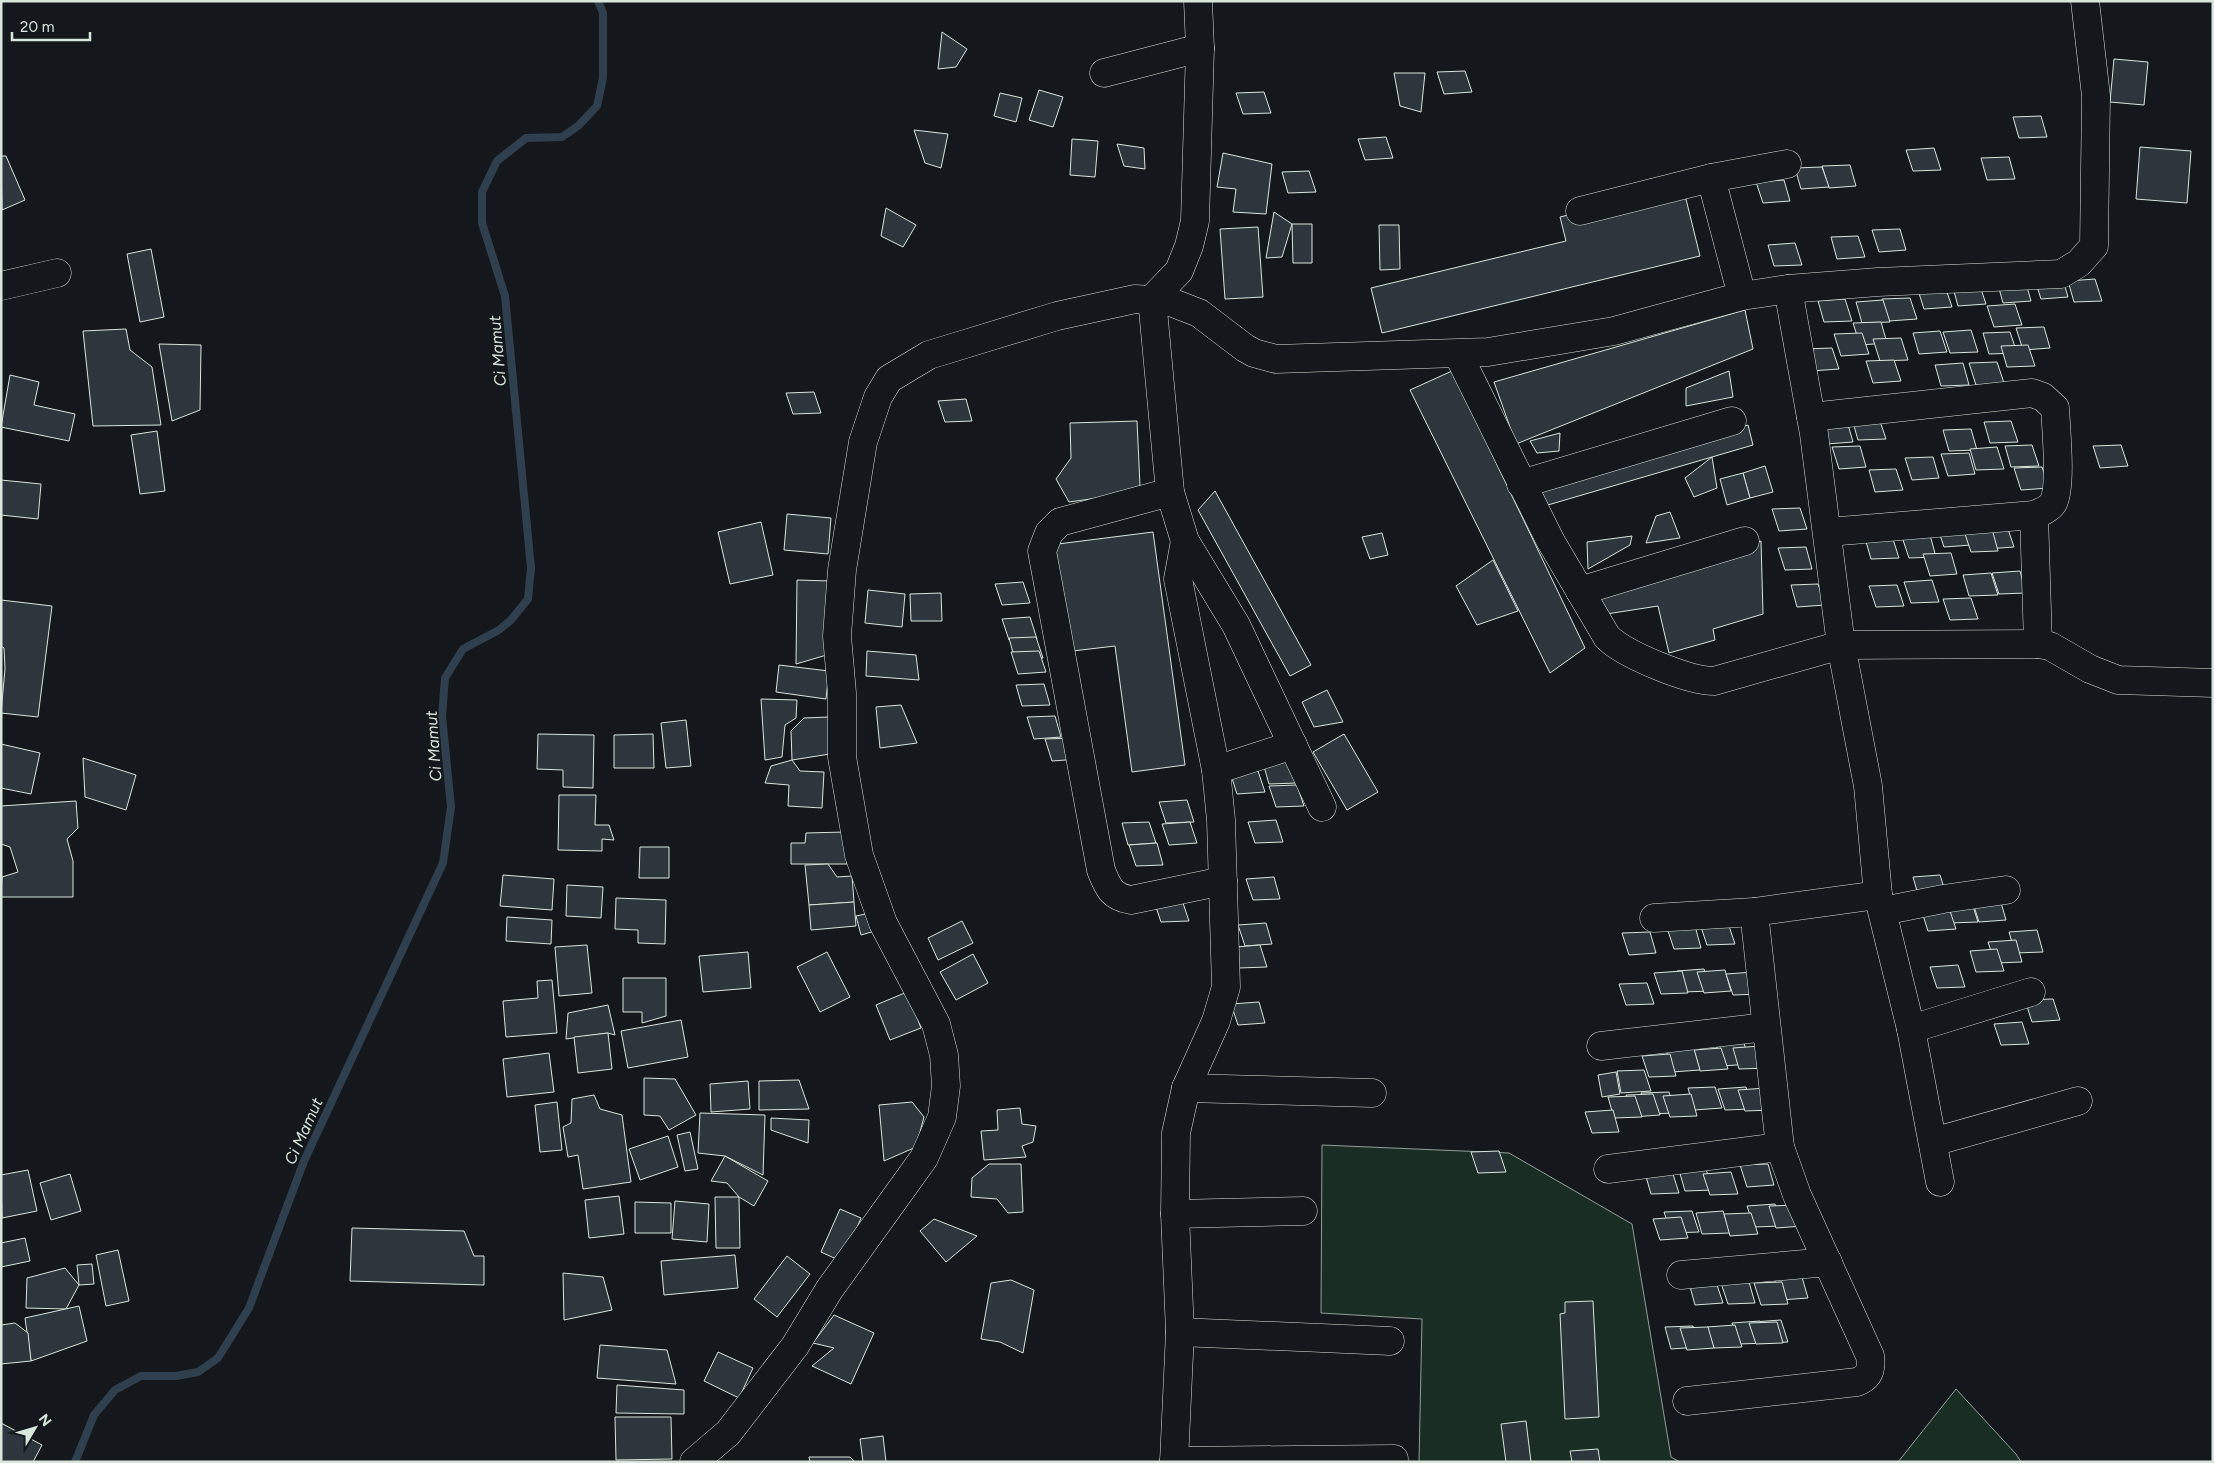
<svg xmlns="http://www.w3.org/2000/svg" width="2214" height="1463" font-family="Figtree,sans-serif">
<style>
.green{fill:#1a2d24;stroke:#939e99}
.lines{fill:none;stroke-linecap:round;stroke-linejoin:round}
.stream{stroke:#2f3f4d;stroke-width:8}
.building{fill:#2c363c;stroke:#d8e6dc}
.minor-casing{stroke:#d8e6dc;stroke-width:29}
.minor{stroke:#14181c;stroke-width:28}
.labels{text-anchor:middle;stroke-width:4;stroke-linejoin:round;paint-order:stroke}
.water-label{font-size:16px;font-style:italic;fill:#d8e6dc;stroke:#14181c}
</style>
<rect width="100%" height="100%" fill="#14181c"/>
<g class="green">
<path d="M1322 1145 1509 1153 1632 1224 1671 1457 1680 1462H1419L1422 1319 1321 1313Z"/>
<path d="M1956 1389 2016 1454 2021 1462H1898Z"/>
</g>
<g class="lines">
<path class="stream" d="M75 1462 94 1415 115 1390 141 1376H176L198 1372 218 1358 249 1308 304 1161 443 863 451 807 442 716 445 678 463 649 499 630 511 620 528 599 531 568 505 296 482 223V192L497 161 526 138 562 137 578 126 597 106 603 78V13L598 1"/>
</g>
<g class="building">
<path d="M942 32 967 49 956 67 938 69Z"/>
<path d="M2114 59 2148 62 2144 105 2110 102Z"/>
<path d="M1465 71 1472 92 1444 94 1437 72Z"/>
<path d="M1394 73H1425L1421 112 1400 106Z"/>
<path d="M1039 90 1063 97 1053 127 1029 120Z"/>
<path d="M1264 92 1271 113 1243 114 1236 93Z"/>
<path d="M1000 93 1022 98 1016 122 994 116Z"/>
<path d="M2041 116 2047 137 2019 138 2013 117Z"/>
<path d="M914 130 948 134 941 168 925 163Z"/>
<path d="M1386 137 1393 158 1365 160 1358 139Z"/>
<path d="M1072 139 1098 141 1095 177 1070 175Z"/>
<path d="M1117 144 1144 148 1145 169 1124 166Z"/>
<path d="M2140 147 2191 151 2187 203 2136 199Z"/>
<path d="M1934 148 1941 170 1913 171 1906 150Z"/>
<path d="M1223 153 1272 164 1266 214 1233 212 1236 189 1217 187Z"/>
<path d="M1 156H6L25 200 2 210Z"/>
<path d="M2009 157 2015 179 1987 180 1981 158Z"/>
<path d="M1850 165 1856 186 1829 188 1822 166Z"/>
<path d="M1822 167 1829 187 1801 189 1795 168Z"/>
<path d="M1309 171 1316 192 1288 193 1282 172Z"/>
<path d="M1784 180 1790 201 1763 203 1756 182Z"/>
<path d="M1683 187 1700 256 1382 333 1371 288 1566 241 1560 217Z"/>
<path d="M886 208 916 225 903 247 881 236Z"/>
<path d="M1274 212 1292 224 1282 257 1266 258Z"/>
<path d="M1292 224H1312V263H1293Z"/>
<path d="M1379 225H1399L1400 269 1380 270Z"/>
<path d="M1258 227 1263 297 1225 299 1220 229Z"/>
<path d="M1900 229 1906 250 1879 252 1872 230Z"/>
<path d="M1858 236 1865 257 1837 259 1831 237Z"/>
<path d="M1795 243 1802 265 1774 266 1768 245Z"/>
<path d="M151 249 164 317 140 322 127 254Z"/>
<path d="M2062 276 2068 297 2041 299 2034 277Z"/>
<path d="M2095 279 2102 301 2074 302 2068 281Z"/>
<path d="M2025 280 2031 301 2003 303 1997 281Z"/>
<path d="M1979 283 1986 304 1958 306 1952 284Z"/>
<path d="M1945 286 1952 307 1924 309 1917 287Z"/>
<path d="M1910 298 1917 319 1889 321 1882 299Z"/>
<path d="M1845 299 1852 321 1824 322 1818 301Z"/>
<path d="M1883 300 1890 322 1862 323 1856 302Z"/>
<path d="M2015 304 2022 325 1994 327 1987 306Z"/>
<path d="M1745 310 1753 349 1516 444 1494 382Z"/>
<path d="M1881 322 1887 343 1860 345 1853 323Z"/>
<path d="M2044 327 2050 348 2023 350 2016 328Z"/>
<path d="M126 329 130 350 152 367 161 425 93 426 83 331Z"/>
<path d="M1971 330 1978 352 1950 353 1943 332Z"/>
<path d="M1940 331 1947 352 1919 354 1913 333Z"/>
<path d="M2010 332 2017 353 1989 354 1983 333Z"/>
<path d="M1862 333 1869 354 1841 356 1834 334Z"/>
<path d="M1901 338 1908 360 1880 361 1873 339Z"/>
<path d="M159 344 201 345 200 410 172 421Z"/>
<path d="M2028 345 2035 366 2007 367 2001 346Z"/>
<path d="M1832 348 1839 369 1811 371 1804 349Z"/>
<path d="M1894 360 1901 381 1873 383 1866 361Z"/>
<path d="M1997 362 2004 383 1976 385 1969 363Z"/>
<path d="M1963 363 1969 385 1941 386 1935 365Z"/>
<path d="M1452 371 1585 648 1550 673 1410 390Z"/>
<path d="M1729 371 1733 397 1686 406V388Z"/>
<path d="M10 375 39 382 34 405 75 414 69 441 1 427Z"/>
<path d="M814 392 821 413 793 414 786 393Z"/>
<path d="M966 399 972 421 945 422 938 401Z"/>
<path d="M1879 418 1886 439 1858 440 1852 419Z"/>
<path d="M1137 421 1140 486 1119 495 1069 502 1056 479 1071 458 1070 423Z"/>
<path d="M1847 421 1853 442 1826 444 1819 423Z"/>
<path d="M2011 421 2018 442 1990 443 1984 422Z"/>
<path d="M1748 425 1753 445 1541 507 1535 487Z"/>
<path d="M1971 429 1977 450 1949 451 1943 430Z"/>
<path d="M157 431 165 491 140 494 131 435Z"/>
<path d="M1560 433 1559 451 1537 453 1530 441Z"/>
<path d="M2032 445 2039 466 2011 467 2005 446Z"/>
<path d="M2121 445 2128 466 2100 468 2093 446Z"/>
<path d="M1860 446 1866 467 1839 469 1832 447Z"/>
<path d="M1997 447 2004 469 1976 470 1970 449Z"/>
<path d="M1969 453 1975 474 1948 476 1941 454Z"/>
<path d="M1712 457 1717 488 1694 497 1685 478Z"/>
<path d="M1933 457 1939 478 1912 480 1905 458Z"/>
<path d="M1765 466 1773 492 1750 498 1743 473Z"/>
<path d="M2042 467 2049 488 2021 490 2014 468Z"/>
<path d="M1896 469 1903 490 1875 492 1869 470Z"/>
<path d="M1743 473 1750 498 1727 505 1720 479Z"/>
<path d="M1 480 41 484 38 519 1 515Z"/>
<path d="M1215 491 1311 665 1290 676 1198 510Z"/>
<path d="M1800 508 1807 529 1779 531 1772 509Z"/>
<path d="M1670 512 1680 538 1646 543 1656 516Z"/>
<path d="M787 514 831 518 828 554 784 550Z"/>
<path d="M761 522 773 575 730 584 718 532Z"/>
<path d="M1965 525 1971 545 1944 547 1937 526Z"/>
<path d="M2007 526 2014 547 1986 549 1980 527Z"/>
<path d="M1992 529 1998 551 1971 552 1964 531Z"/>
<path d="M1153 532 1185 765 1132 772 1115 646 1064 652 1050 545Z"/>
<path d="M1382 533 1388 555 1370 559 1362 537Z"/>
<path d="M1930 535 1936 557 1909 558 1902 537Z"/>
<path d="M1632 536 1630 545 1588 569 1587 542Z"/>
<path d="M1892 536 1899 558 1871 559 1865 538Z"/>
<path d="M1761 541 1763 614 1713 629 1715 640 1669 653 1658 606 1600 615 1591 593Z"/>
<path d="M1806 547 1812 569 1785 570 1778 548Z"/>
<path d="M1951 553 1957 574 1930 576 1923 554Z"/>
<path d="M1493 560 1518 611 1477 625 1456 586Z"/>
<path d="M2020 571 2026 593 1999 594 1992 573Z"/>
<path d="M1991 573 1998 595 1969 596 1963 575Z"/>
<path d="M797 580 831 581 830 654 796 664Z"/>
<path d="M1932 580 1939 602 1911 603 1904 582Z"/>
<path d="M1023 582 1030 603 1002 605 995 584Z"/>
<path d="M1818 584 1825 605 1797 607 1791 585Z"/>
<path d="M1897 585 1904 606 1876 607 1869 586Z"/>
<path d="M868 590 905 594 902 627 865 623Z"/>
<path d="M941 593 942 621H911L910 594Z"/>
<path d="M1971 598 1978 619 1950 620 1943 599Z"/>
<path d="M1 600 52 606 38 717 1 713 5 669 4 648 1 646Z"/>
<path d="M1030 617 1037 639 1009 640 1002 619Z"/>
<path d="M1036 637 1043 658 1015 660 1009 638Z"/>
<path d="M867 651 916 655 919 680 866 676Z"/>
<path d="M1039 651 1046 672 1018 674 1011 652Z"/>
<path d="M779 665 829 671 826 699 776 692Z"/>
<path d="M1044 684 1050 705 1022 706 1016 685Z"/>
<path d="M1327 690 1343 722 1314 727 1302 702Z"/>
<path d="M761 699 797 700 796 718 785 725 782 757 765 760Z"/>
<path d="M901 705 917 743 880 748 876 707Z"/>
<path d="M1055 716 1061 737 1034 739 1027 717Z"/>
<path d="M829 717 830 754 792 760 791 731 804 718Z"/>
<path d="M686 720 691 766 666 768 661 723Z"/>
<path d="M538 734 594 735 593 788 563 787V770L537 769Z"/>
<path d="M653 734 654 768H614V735Z"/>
<path d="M1344 734 1378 792 1347 810 1313 752Z"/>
<path d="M1073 738 1079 759 1052 761 1045 739Z"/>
<path d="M1 744 40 753 31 794 1 788Z"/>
<path d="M83 758 136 775 126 810 85 797Z"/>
<path d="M792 760 800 771 824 772 822 808 788 806 789 785 765 783 771 766Z"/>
<path d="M1290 761 1297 783 1269 784 1263 763Z"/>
<path d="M1258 771 1265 792 1237 794 1230 772Z"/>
<path d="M1297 785 1304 806 1276 807 1269 786Z"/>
<path d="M559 795H596L595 825H609L614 840 602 839V851L558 850Z"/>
<path d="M1187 800 1194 822 1166 823 1159 802Z"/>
<path d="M76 801 78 828 67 839 73 861V897H1L2 877 18 872 10 847 1 844V806Z"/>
<path d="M1276 820 1283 842 1255 843 1248 822Z"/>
<path d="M1149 822 1156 843 1128 845 1122 823Z"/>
<path d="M1190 822 1197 843 1169 845 1162 824Z"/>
<path d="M845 832 847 864H791V843H805L806 833Z"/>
<path d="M1157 843 1163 865 1136 866 1129 845Z"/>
<path d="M640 847H669V878H639Z"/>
<path d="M828 864 837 877 852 876 854 902 809 905 805 865Z"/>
<path d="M503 875 554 879 552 910 500 906Z"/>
<path d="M1940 875 1947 897 1919 898 1913 877Z"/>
<path d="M1274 877 1280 899 1253 900 1246 879Z"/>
<path d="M567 885 603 887 601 918 566 916Z"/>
<path d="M616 898 666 900 665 944 638 943V930L615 929Z"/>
<path d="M2000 899 2006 920 1979 922 1972 900Z"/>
<path d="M1182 900 1189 921 1161 922 1154 901Z"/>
<path d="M1971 900 1978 922 1950 923 1944 902Z"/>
<path d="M854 902 856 926 811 930 809 905Z"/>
<path d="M1949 908 1956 929 1928 931 1921 909Z"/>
<path d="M870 913 875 931 861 935 856 916Z"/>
<path d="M507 917 552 920 551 944 506 941Z"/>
<path d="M962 921 973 943 938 960 928 938Z"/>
<path d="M1266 923 1272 944 1245 946 1238 925Z"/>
<path d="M1728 923 1735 944 1707 945 1700 924Z"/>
<path d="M1695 926 1701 948 1674 949 1667 928Z"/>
<path d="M2037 930 2043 952 2015 953 2009 932Z"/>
<path d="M1650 932 1656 953 1629 955 1622 933Z"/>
<path d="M2016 940 2022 962 1995 963 1988 942Z"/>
<path d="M587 945 592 993 559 996 555 947Z"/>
<path d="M1260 945 1267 967 1239 968 1236 947Z"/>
<path d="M1997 949 2004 971 1976 972 1970 951Z"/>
<path d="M748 952 751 988 703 992 699 956Z"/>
<path d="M827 952 850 997 820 1012 797 967Z"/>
<path d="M973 954 988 983 956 1000 940 972Z"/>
<path d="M1958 965 1965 987 1937 988 1930 967Z"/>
<path d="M1704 969 1711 991 1683 992 1677 971Z"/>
<path d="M1725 970 1731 991 1704 993 1697 972Z"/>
<path d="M1682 971 1688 993 1661 994 1654 973Z"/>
<path d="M1754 972 1760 994 1733 995 1726 974Z"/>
<path d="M623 978H666V1016L642 1023V1012H623Z"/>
<path d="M552 980 557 1033 506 1037 503 1001 538 998 537 981Z"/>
<path d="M1647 983 1654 1004 1626 1005 1619 984Z"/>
<path d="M907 992 921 1028 890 1040 876 1005Z"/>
<path d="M2053 999 2060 1020 2032 1022 2025 1000Z"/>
<path d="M1259 1002 1265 1023 1238 1025 1231 1004Z"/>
<path d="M608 1005 615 1035 608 1033 566 1039 568 1013Z"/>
<path d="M681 1020 688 1057 628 1068 621 1031Z"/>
<path d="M2022 1022 2029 1044 2001 1045 1994 1024Z"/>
<path d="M608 1033 612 1069 578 1073 574 1037Z"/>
<path d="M1744 1043 1750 1064 1722 1066 1716 1044Z"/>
<path d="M1760 1046 1767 1068 1739 1069 1733 1048Z"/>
<path d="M1721 1048 1728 1069 1700 1071 1694 1050Z"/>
<path d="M1694 1049 1700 1070 1672 1072 1666 1050Z"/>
<path d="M549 1053 554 1092 507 1097 503 1059Z"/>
<path d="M1670 1054 1676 1076 1649 1077 1642 1056Z"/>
<path d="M1644 1070 1651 1091 1621 1093 1617 1071Z"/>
<path d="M1616 1072 1620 1094 1602 1097 1598 1075Z"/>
<path d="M644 1078 675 1079 696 1115 669 1130 660 1116 644 1115Z"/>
<path d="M799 1080 809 1109 759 1110V1081Z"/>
<path d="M748 1081 750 1109 711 1112 710 1084Z"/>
<path d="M1715 1087 1722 1108 1694 1110 1688 1088Z"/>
<path d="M1746 1087 1752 1109 1725 1110 1718 1089Z"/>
<path d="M1766 1088 1772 1110 1745 1111 1738 1090Z"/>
<path d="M1669 1092 1675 1113 1648 1114 1641 1093Z"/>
<path d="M1653 1094 1660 1115 1632 1117 1626 1095Z"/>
<path d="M1691 1094 1697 1116 1670 1117 1663 1096Z"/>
<path d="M594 1095 600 1109 622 1115 631 1182 583 1189 578 1155 568 1157 563 1127 571 1123 572 1099Z"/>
<path d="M1635 1096 1642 1117 1614 1118 1608 1097Z"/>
<path d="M557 1102 562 1150 540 1152 535 1105Z"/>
<path d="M912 1102 924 1117 916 1147 884 1161 879 1105Z"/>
<path d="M1020 1108 1022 1124 1036 1126 1033 1142 1022 1146 1026 1157 984 1160 981 1131 998 1130 997 1110Z"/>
<path d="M1613 1110 1619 1132 1592 1133 1585 1112Z"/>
<path d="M700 1113 765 1115 763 1175 725 1156 698 1153Z"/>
<path d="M771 1118 809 1120 808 1143 771 1130Z"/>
<path d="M690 1132 698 1169 685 1171 677 1135Z"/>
<path d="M668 1136 678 1167 640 1180 629 1149Z"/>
<path d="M1499 1151 1506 1172 1478 1173 1471 1152Z"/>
<path d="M725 1156 768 1181 754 1206 739 1197 727 1183 711 1181Z"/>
<path d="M989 1164H1021L1023 1212 1008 1213 997 1199 971 1197 972 1178Z"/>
<path d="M1768 1164 1774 1185 1747 1187 1740 1165Z"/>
<path d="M1706 1169 1713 1190 1685 1191 1679 1170Z"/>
<path d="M28 1170 37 1211 2 1218 1 1175Z"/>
<path d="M1672 1171 1679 1193 1651 1194 1645 1173Z"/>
<path d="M1731 1172 1738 1194 1710 1195 1703 1174Z"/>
<path d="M70 1174 81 1211 51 1220 40 1183Z"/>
<path d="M619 1196 624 1234 589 1238 585 1200Z"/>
<path d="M715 1197H739L740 1248H716Z"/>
<path d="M675 1201 709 1204 707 1242 672 1239Z"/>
<path d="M635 1202 671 1203V1233H635Z"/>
<path d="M1775 1204 1781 1226 1754 1227 1747 1206Z"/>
<path d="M1797 1205 1803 1226 1776 1228 1769 1206Z"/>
<path d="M840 1209 861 1218 843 1262 821 1252Z"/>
<path d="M1692 1211 1699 1232 1671 1233 1664 1212Z"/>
<path d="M1723 1211 1730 1233 1702 1234 1696 1213Z"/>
<path d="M1751 1213 1758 1234 1730 1236 1724 1214Z"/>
<path d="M1681 1217 1688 1238 1660 1240 1653 1219Z"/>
<path d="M934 1219 977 1236 946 1262 920 1231Z"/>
<path d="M352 1228 464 1231 474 1256H484V1285L350 1281Z"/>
<path d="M25 1238 30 1261 1 1267V1243Z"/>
<path d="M118 1250 129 1301 106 1306 96 1255Z"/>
<path d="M735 1255 738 1288 664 1295 661 1261Z"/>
<path d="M787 1256 810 1274 777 1317 754 1299Z"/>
<path d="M92 1264 94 1284 79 1285 77 1265Z"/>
<path d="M65 1268 79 1285 66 1309 26 1308 27 1278Z"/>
<path d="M563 1273 603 1277 612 1310 564 1320Z"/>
<path d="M1802 1277 1808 1298 1780 1300 1774 1278Z"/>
<path d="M1011 1280 1034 1290 1023 1353 1000 1342 981 1339 991 1283Z"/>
<path d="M1716 1282 1723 1303 1695 1305 1689 1283Z"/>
<path d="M1749 1282 1755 1303 1728 1304 1721 1283Z"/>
<path d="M1782 1282 1788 1304 1761 1305 1754 1283Z"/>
<path d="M1593 1301 1599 1417 1565 1419 1560 1314 1565 1313V1302Z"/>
<path d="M79 1306 87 1341 31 1361 25 1318Z"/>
<path d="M834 1315 874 1333 851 1384 812 1366 834 1348 813 1343Z"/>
<path d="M1781 1320 1788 1342 1760 1343 1753 1322Z"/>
<path d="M1760 1321 1767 1343 1739 1344 1732 1323Z"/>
<path d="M1777 1322 1783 1343 1756 1344 1749 1323Z"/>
<path d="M15 1323 28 1333 31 1361 1 1364V1325Z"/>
<path d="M1735 1325 1742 1347 1714 1348 1707 1327Z"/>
<path d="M1693 1326 1699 1347 1671 1349 1665 1327Z"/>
<path d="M1708 1327 1714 1348 1687 1350 1680 1328Z"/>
<path d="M600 1345 667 1350 676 1384 597 1378Z"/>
<path d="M718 1352 753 1368 739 1398 704 1381Z"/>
<path d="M617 1385 684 1390V1414L616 1413Z"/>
<path d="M615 1417H671L672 1459 616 1460Z"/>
<path d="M1526 1421 1531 1462H1506L1501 1424Z"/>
<path d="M1 1423 42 1445 33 1462H1Z"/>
<path d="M883 1436 886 1462H863L860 1439Z"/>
<path d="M1598 1449 1600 1462H1572L1570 1451Z"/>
<path d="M809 1457H850L855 1462H810Z"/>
</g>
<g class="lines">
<g class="minor-casing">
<g id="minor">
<path d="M1198 1 1200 48 1195 221 1189 246 1179 271 1152 299 1170 492 1185 541 1236 625 1322 807"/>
<path d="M1104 73 1200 48"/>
<path d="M1711 178 1742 296"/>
<path d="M1580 211 1711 178 1787 164"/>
<path d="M1 286 57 273"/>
<path d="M1788 289 1814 434 1841 645 1868 786 1878 895 1911 1029 1940 1182"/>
<path d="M1458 354 1550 540 1607 637C1625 655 1689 681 1714 681L1841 645 2038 644 2050 646 2090 669 2118 680 2213 683"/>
<path d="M1811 417 2032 393 2043 397 2055 408C2056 428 2062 487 2053 503 2049 509 2041 512 2034 515L1828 532"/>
<path d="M1521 484 1732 421"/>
<path d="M1170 492 1060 522 1049 533 1042 551 1101 870C1108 888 1112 897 1131 900L1223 881"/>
<path d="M2034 515 2038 644"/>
<path d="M1580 591 1745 541"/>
<path d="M1216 770 1293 745"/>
<path d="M1883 911 1943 899 2006 890"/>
<path d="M1654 918 1754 912"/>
<path d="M1911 1029 2031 992"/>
<path d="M1601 1046 1766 1027"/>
<path d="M1186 1088 1372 1093"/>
<path d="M1933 1142 2078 1101"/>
<path d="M1608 1169 1780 1147"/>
<path d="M1175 1214 1303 1211"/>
<path d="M1681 1275 1828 1262"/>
<path d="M1180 1332 1390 1341"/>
<path d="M1687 1401 1857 1382C1870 1377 1872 1369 1870 1356L1797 1195 1780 1147 1754 912 1878 895"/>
<path d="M1174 1461 1394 1459"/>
<path d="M694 1462 728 1433 795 1346 829 1290 924 1158 942 1117 946 1086 944 1055 936 1024 883 923 859 855 842 757V693L837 636 842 570 863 442 878 397 889 379 929 355 1057 316 1135 299 1168 301 1186 308 1199 313 1245 348 1254 353 1276 359 1488 352 1614 331 1742 296 1788 289 1878 282 2061 274 2079 263 2094 246 2096 96 2085 1"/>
<path d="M1174 1462 1180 1332 1175 1214 1176 1133 1186 1088 1216 1021 1226 987 1221 820 1216 770 1178 579 1185 541"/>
</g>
</g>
<use href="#minor" class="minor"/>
</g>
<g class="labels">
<g class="water-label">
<text transform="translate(497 351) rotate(-95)" y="6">Ci Mamut</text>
<text transform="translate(433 746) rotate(-94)" y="6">Ci Mamut</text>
<text transform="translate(303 1131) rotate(-66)" y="6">Ci Mamut</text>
</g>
</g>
<rect width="2214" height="1463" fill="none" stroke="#d8e6dc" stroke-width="5"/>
<g transform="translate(35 1428) rotate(52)" stroke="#14181c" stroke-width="4" paint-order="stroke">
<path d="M0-4L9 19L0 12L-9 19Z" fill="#d8e6dc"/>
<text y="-8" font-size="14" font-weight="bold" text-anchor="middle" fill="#d8e6dc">N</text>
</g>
<path d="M12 32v8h78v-8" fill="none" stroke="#d8e6dc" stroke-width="2.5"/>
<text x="20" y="32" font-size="15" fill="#d8e6dc" stroke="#14181c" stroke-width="4" paint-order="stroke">20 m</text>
</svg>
